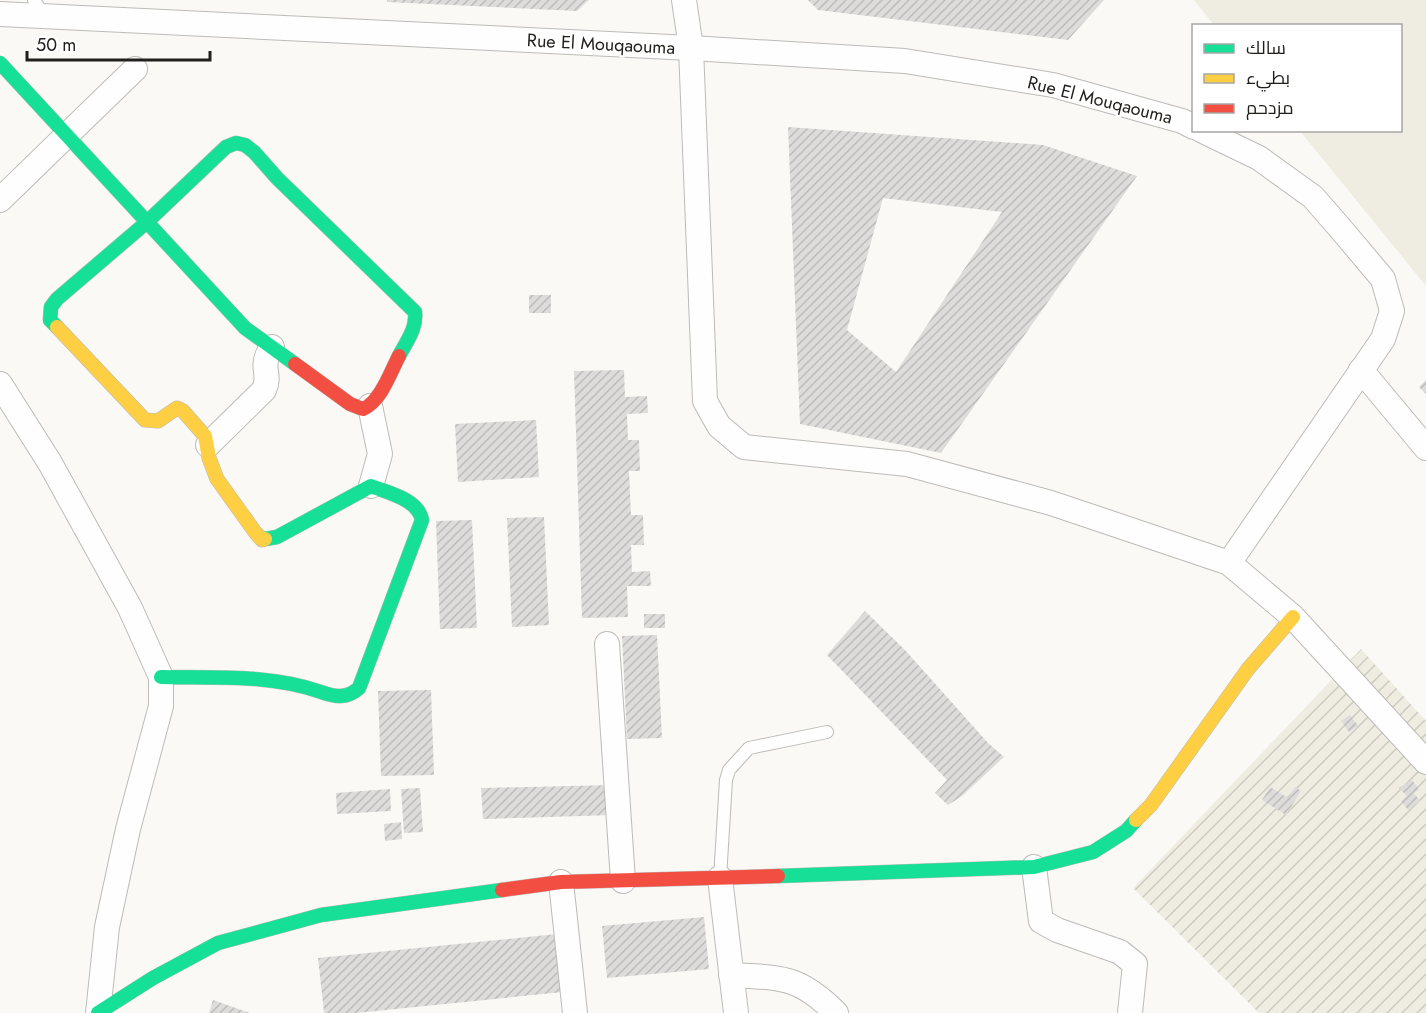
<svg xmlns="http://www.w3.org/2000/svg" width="1426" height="1013" font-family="Jost,Cairo,sans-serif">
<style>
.built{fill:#efece1}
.industrial{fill:url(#industrial-furrows)}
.building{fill:url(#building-hatch);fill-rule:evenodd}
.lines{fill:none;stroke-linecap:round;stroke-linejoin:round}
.lane-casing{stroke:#bcbbb8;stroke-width:14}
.street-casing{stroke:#bcbbb8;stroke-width:26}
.fast-casing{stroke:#bcbbb8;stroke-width:15}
.slow-casing{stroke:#bcbbb8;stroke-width:15}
.jam-casing{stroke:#bcbbb8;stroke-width:15}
.lane{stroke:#fefefe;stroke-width:12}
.street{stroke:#fefefe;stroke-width:24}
.fast{stroke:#16e098;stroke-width:14}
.slow{stroke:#ffcf43;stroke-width:14}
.jam{stroke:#f24e42;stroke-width:14}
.labels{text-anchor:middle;stroke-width:5;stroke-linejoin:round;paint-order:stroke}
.street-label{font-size:18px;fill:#22201d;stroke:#fff}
</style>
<defs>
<pattern id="industrial-furrows" width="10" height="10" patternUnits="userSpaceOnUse" patternTransform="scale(1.5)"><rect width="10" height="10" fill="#efece1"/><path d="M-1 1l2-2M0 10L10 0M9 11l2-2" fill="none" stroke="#cdcac1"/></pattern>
<pattern id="building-hatch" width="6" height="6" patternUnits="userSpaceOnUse" patternTransform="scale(1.5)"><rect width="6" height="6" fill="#dddcda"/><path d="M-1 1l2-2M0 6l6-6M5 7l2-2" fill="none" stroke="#bdbcbb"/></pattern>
</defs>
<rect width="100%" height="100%" fill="#fbf9f5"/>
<path class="built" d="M1194 0H1426V286L1300 131 1400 130V26L1214 25Z"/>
<path class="industrial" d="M1361 649 1426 721V1013H1259L1133 888Z"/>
<g class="building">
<path d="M387 0H589L577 11 387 2Z"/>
<path d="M808 0H1104L1068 40 818 10Z"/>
<path d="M788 127 1043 145 1137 176 941 453 800 424ZM883 198 1002 212 896 372 847 330Z"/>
<rect x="529" y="295" width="22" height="18"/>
<path d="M624 370 625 397 647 396 648 413 627 414 628 440H639L640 471H629L631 515H643L644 545H631L632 572 650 571 651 586H627L628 617 582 618 574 371Z"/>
<path d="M1426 380V394L1419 387Z"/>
<path d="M536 420 539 477 458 482 455 424Z"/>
<path d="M544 517 549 625 512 627 507 518Z"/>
<path d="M472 520 477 628 440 629 436 521Z"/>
<path d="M865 611 905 650 988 743 1004 757 962 796 948 805 935 793 947 780 827 655Z"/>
<rect x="644" y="614" width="21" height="14"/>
<path d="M657 635 662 738 627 739 622 636Z"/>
<path d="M431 690 434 775 381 776 378 691Z"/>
<path d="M1350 715 1358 726 1349 732 1341 721Z"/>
<path d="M1412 780 1419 789 1414 793 1420 801 1408 810 1401 801 1407 796 1399 788Z"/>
<path d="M612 785 613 815 483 819 481 788Z"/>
<path d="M1270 787 1288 798 1295 787 1301 791 1286 815 1262 800Z"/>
<path d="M420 788 423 832 404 833 401 789Z"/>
<path d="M390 789 391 811 337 814 336 793Z"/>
<path d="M401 822 402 839 385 841 384 824Z"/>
<path d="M704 917 709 969 607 978 602 926Z"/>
<path d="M557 934 563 992 356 1013H324L318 958Z"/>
<path d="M213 1000 250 1013H209Z"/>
</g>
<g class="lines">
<g class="lane-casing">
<g id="lane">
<path d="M34 0 44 16"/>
<path d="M720 878 726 780 729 770 749 748 827 732"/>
</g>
</g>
<g class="street-casing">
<g id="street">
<path d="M684 0 691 48 705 401 719 426 744 447 907 464 1051 503 1229 563 1293 617 1426 762"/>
<path d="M0 14 691 48 905 61 1053 85 1182 121 1194 127"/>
<path d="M1201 130 1259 158 1313 197 1340 228 1383 279 1392 311 1383 339 1229 563"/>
<path d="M0 200 135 69"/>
<path d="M1361 370 1426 448"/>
<path d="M0 384 50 463 130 608 161 677V706L128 829 107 927 98 1013"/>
<path d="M370 406 380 454 371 486"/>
<path d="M208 445 264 390C272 373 258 368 272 347"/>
<path d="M607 644 623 881"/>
<path d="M1034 867 1041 921 1057 930 1120 952 1135 964 1130 1013"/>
<path d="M720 878 736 1013"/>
<path d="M561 882 575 1013"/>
<path d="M731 975C781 978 798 975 836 1013"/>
</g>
</g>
<g class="fast-casing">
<g id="fast">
<path d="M0 63 245 328 295 364"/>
<path d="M57 327 50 320 51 307 57 299 147 222 226 147 236 143 245 145 254 152 277 178 415 312C417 329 406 342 399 356"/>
<path d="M161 677C214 678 270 674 321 692 335 697 347 699 359 688L422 520C418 499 388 493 371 486L277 537 265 539"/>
<path d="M778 876 1034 867 1093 852 1126 831 1136 820"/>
<path d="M98 1013 153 978 218 943 321 915 502 890"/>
</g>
</g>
<g class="slow-casing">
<g id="slow">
<path d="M57 327 145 420 158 421 177 408 183 411 205 436 209 458 217 479 255 532 262 540 265 539"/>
<path d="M1136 820 1151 805 1248 669 1293 617"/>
</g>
</g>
<g class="jam-casing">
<g id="jam">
<path d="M295 364 350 404 363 409C381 401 390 373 399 356"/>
<path d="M502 890 561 882 778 876"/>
</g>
</g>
<use href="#lane" class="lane"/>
<use href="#street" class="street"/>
<use href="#fast" class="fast"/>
<use href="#slow" class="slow"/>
<use href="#jam" class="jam"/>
</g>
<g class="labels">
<g class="street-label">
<text transform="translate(601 44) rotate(3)" y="6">Rue El Mouqaouma</text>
<text transform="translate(1100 100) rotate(14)" y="6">Rue El Mouqaouma</text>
</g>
</g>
<rect x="1192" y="24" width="210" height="108" fill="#ffffff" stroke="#a7a6a5" stroke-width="1.5"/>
<rect x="1204" y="44" width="30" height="9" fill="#16e098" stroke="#a7a6a5" stroke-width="1.5"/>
<text x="1246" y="54" font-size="18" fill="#22201d">سالك</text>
<rect x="1204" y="74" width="30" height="9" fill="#ffcf43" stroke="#a7a6a5" stroke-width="1.5"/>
<text x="1246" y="84" font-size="18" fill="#22201d">بطيء</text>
<rect x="1204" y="104" width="30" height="9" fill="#f24e42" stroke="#a7a6a5" stroke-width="1.5"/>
<text x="1246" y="114" font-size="18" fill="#22201d">مزدحم</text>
<path d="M27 51v9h183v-9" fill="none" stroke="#22201d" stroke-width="3"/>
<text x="36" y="51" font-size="18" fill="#22201d" stroke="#ffffff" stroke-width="4.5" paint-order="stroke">50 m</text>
</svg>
